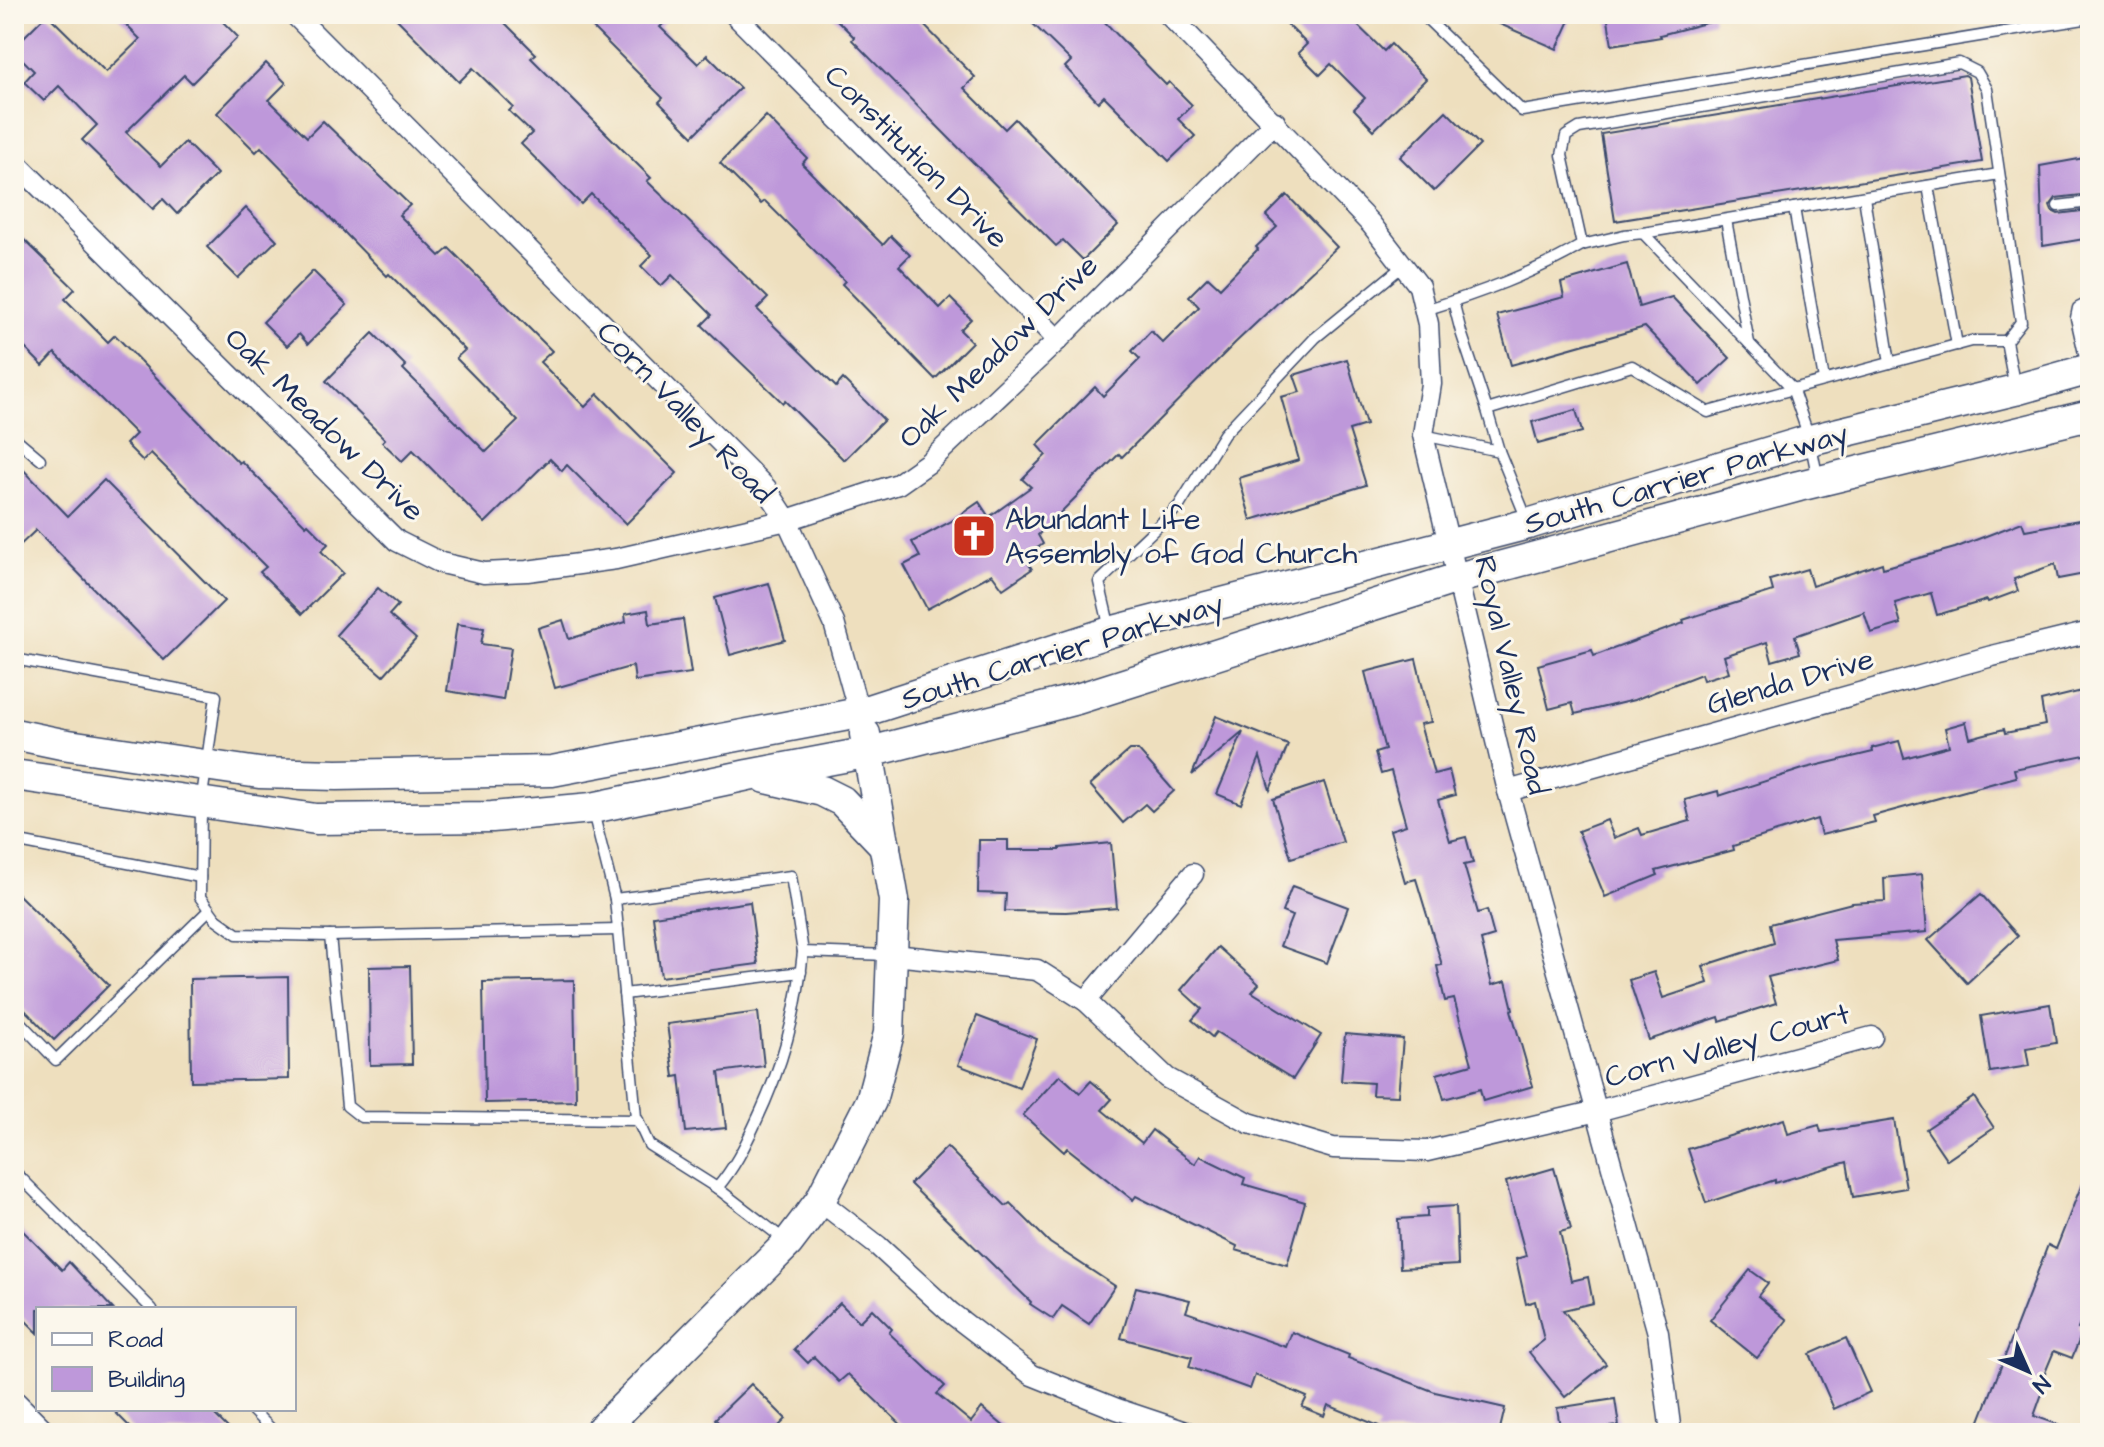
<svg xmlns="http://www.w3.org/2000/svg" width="2104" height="1447" font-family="'Architects Daughter',sans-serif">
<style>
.building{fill:#be98da}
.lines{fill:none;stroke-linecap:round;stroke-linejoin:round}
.service-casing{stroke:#3b496c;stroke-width:13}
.minor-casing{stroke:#3b496c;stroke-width:23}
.secondary-casing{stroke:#3b496c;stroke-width:33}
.service{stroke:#fff;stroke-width:10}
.minor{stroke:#fff;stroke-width:20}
.secondary{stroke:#fff;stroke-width:30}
.labels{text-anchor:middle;stroke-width:6;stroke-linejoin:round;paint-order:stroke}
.street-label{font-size:30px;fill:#1b2f5e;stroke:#fbf7ec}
.poi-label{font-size:30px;fill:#1b2f5e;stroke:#fbf7ec;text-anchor:start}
</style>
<rect width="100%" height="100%" fill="#fbf7ec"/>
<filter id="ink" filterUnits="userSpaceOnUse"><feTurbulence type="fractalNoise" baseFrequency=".0125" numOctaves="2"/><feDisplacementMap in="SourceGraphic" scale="16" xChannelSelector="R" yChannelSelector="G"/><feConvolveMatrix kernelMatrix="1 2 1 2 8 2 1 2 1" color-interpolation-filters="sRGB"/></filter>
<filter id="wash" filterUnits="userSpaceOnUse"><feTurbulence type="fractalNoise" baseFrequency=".006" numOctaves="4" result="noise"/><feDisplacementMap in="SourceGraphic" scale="32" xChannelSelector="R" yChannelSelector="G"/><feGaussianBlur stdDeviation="1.8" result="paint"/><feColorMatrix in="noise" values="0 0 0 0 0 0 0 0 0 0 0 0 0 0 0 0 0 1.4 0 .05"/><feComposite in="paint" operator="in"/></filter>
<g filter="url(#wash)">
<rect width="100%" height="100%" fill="#eedfbe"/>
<g id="blocks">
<g class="building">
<path d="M47 14 106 72 140 39 115 14H215L238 37 192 83 184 75 126 132 161 166 185 142 217 174 177 214 163 199 153 209 82 140 97 125 59 86 44 101 24 82 34 71 14 51V47Z"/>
<path d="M392 14H496L536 54 531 58 651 178 647 181 768 298 757 309 836 387 843 379 884 420 844 460 785 401 783 403 702 325 712 315 672 275 661 286 641 266 652 255 591 194 581 204 521 144 532 133 509 111 513 107 473 68 459 82Z"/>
<path d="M579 14H673L660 27 698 64 707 55 740 88 693 136 659 102 663 98Z"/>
<path d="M831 14H913L975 77 964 88 1005 129 1015 119 1118 225 1083 260 1063 240 1056 246 852 40 854 37Z"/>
<path d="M1023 14H1097L1166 85 1169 82 1192 105 1178 119 1195 136 1169 161 1104 96 1098 102 1065 67 1071 61Z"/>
<path d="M1277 14H1346L1384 51 1391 44 1426 79 1374 130 1354 109 1365 98 1331 64 1320 75 1298 53 1307 44Z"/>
<path d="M1477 14H1573L1557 49Z"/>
<path d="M1607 14H1713L1714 21 1660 35 1661 37 1612 45Z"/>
<path d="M266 63 286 83 269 100 307 137 323 121 410 205 399 215 440 256 449 248 552 351 540 362 585 407 598 394 677 473 626 524 567 465 562 471 550 459 485 523 413 450 402 461 382 442 385 439 326 381 373 333 406 366 403 369 486 452 518 421 456 358 465 350 389 274 387 276 261 147 256 152 217 113Z"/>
<path d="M1965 75 1968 77 1982 162 1615 221 1601 134Z"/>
<path d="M1446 111 1480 145 1434 191 1400 157Z"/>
<path d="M766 116 807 158 802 164 883 245 891 236 910 255 899 266 940 308 950 298 971 319 960 330 972 342 935 379 842 284 845 281 765 201 761 204 720 163Z"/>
<path d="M2090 157V194L2056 198 2050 206 2052 211 2058 214 2090 210V238L2043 246 2040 166Z"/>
<path d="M1287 195 1337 247 1235 343 1122 457 1119 454 1038 535 1043 544 1024 557 1032 569 1003 589 992 574 927 609 904 565 920 557 912 542 950 522 979 502 989 517 1031 487 1022 479 1046 455 1037 445 1095 387 1103 396 1140 359 1132 351 1151 331 1163 343 1199 307 1189 296 1208 277 1220 288 1258 249 1256 247 1277 227 1266 216Z"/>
<path d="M246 208 277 240 238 278 207 247Z"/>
<path d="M14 230 75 289 65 299 108 342 115 335 239 463 241 461 306 526 308 524 328 544 321 551 343 573 302 614 260 572 266 567 151 453 143 461 126 444 136 434 55 353 43 366 14 337Z"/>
<path d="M1627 264 1639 307 1672 297 1730 358 1701 385 1645 327 1511 365 1497 315 1564 297 1561 283Z"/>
<path d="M313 271 347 305 308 344 299 334 287 346 263 322Z"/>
<path d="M1347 359 1366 425 1349 430 1366 485 1251 520 1239 478 1299 460 1281 397 1300 392 1294 375Z"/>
<path d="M1576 410 1582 432 1538 444 1532 422Z"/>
<path d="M14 460 68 516 104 480 224 601 164 660 36 530 14 551Z"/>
<path d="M2090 518V573L2058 579 2055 564 2014 579 2018 591 1988 602 1987 600 1937 615 1931 593 1895 603 1901 624 1871 633 1864 612 1795 636 1800 653 1772 661 1767 642 1724 656 1729 672 1703 680 1701 674 1634 700 1575 714 1572 703 1549 709 1538 665 1592 650 1594 656 1684 623 1683 620 1773 591 1770 580 1807 569 1812 586 1882 563 1883 568 1955 548 2022 522 2025 530Z"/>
<path d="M769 583 785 640 730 655 715 598Z"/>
<path d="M378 588 398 605 389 615 416 639 383 676 336 635Z"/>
<path d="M648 610 650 624 683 619 691 673 635 681 633 666 555 688 538 628 563 620 569 639 626 622 625 614Z"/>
<path d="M457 624 484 628 481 644 511 648 503 700 447 691Z"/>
<path d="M1416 659 1431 722 1420 724 1434 774 1449 770 1455 795 1438 800 1450 841 1466 837 1473 863 1464 865 1478 913 1487 910 1494 936 1481 940 1492 985 1506 981 1513 1009 1511 1010 1533 1086 1483 1101 1480 1089 1444 1099 1437 1074 1472 1064 1454 999 1445 1001 1437 966 1442 965 1416 879 1405 882 1390 830 1406 825 1391 771 1381 774 1375 753 1385 750 1365 672Z"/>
<path d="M2090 689V754L2014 769 2016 777 1873 816 1875 822 1821 835 1817 819 1733 846 1734 850 1656 871 1658 875 1605 897 1578 831 1607 820 1614 838 1639 828 1642 835 1690 821 1685 800 1718 791 1719 796 1806 768 1873 752 1872 748 1899 741 1904 758 1949 746 1945 728 1966 722 1970 738 2004 729 2005 733 2045 725 2041 701Z"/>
<path d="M1216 716 1288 745 1270 790 1260 757 1241 804 1217 794 1243 732 1192 775Z"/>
<path d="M1130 750H1138L1174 791 1152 811 1145 804 1123 823 1090 785Z"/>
<path d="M1324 782 1343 842 1291 858 1273 799Z"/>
<path d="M979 840H1008V850H1060V848L1111 843 1117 908 1066 912 1005 911 1006 894 978 893Z"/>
<path d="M1922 874 1927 932 1833 940 1838 960 1768 977 1776 1003 1720 1021 1719 1017 1649 1040 1629 980 1654 972 1663 998 1708 983 1703 966 1774 943 1770 924 1852 903 1885 901 1884 878Z"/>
<path d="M1292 886 1348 907 1327 963 1280 946 1292 916 1282 912Z"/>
<path d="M14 890 109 985 54 1040 14 999Z"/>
<path d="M1981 894 2018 936 1967 983 1928 940Z"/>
<path d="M750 902 758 964 661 977 653 916Z"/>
<path d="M1218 947 1259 984 1252 992 1321 1035 1293 1079 1216 1032 1212 1037 1192 1020 1202 1009 1181 990Z"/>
<path d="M410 966 412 1064 370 1065 369 967Z"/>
<path d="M288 977 289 1079 191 1081 190 979Z"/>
<path d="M574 980 576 1101 485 1103 483 982Z"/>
<path d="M2050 1004 2056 1043 2026 1048 2029 1066 1990 1072 1981 1016Z"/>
<path d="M758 1012 764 1066 719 1072 726 1128 686 1132 680 1076 674 1077 667 1024Z"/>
<path d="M977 1016 1037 1039 1019 1088 958 1065Z"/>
<path d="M1345 1034 1403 1039 1398 1096 1372 1095 1373 1083 1341 1081Z"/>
<path d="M1060 1075 1080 1093 1091 1081 1112 1099 1102 1110 1142 1143 1152 1130 1195 1164 1200 1156 1245 1178 1243 1184 1305 1202 1287 1265 1236 1250 1237 1246 1136 1196 1133 1200 1067 1148 1064 1152 1023 1115Z"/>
<path d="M1974 1097 1994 1128 1947 1160 1926 1129Z"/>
<path d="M1784 1119 1788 1134 1819 1125 1821 1132 1894 1120 1906 1188 1853 1197 1847 1162 1775 1183V1180L1706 1203 1688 1149Z"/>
<path d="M947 1147 1006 1206 1010 1203 1050 1243 1115 1286 1089 1324 1062 1306 1053 1319 1030 1304 1031 1302 910 1184Z"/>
<path d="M2089 1166 2090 1299 2078 1329 2083 1331 2072 1358 2054 1351 2039 1387 2044 1388 2034 1416 2074 1430 2073 1433H1997L1978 1426 2048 1245 2056 1249Z"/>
<path d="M1554 1168 1571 1229 1560 1232 1571 1281 1588 1277 1593 1303 1563 1310 1606 1364 1565 1397 1529 1352 1544 1340 1535 1301 1526 1304 1516 1259 1526 1256 1506 1182Z"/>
<path d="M1456 1206 1458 1265 1400 1268 1398 1219 1427 1217V1208Z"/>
<path d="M14 1222 62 1270 69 1262 113 1309H38V1333L14 1309Z"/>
<path d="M1750 1270 1768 1283 1758 1296 1787 1320 1757 1358 1710 1320Z"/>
<path d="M1136 1287 1190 1300 1186 1312 1286 1347 1292 1332 1349 1355 1348 1358 1435 1392 1505 1408 1499 1433H1376L1379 1426 1328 1405 1324 1416 1302 1407 1307 1397 1255 1375 1250 1389 1189 1367 1192 1357 1121 1338Z"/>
<path d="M840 1303 859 1322 872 1309 892 1329 889 1333 945 1386 937 1394 971 1422 982 1408 1012 1433H910L848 1374 839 1382 814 1357 808 1363 794 1349Z"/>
<path d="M1846 1338 1870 1392 1834 1409 1810 1354Z"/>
<path d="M751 1384 786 1419 772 1433H729L715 1419Z"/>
<path d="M1615 1399 1619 1426 1609 1427 1610 1433H1561L1557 1408Z"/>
<path d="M112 1409H209L233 1433H136Z"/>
</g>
</g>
</g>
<g filter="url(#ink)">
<use href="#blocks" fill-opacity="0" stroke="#3b496c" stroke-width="2"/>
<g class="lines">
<g class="service-casing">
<g id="service">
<path d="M1422 14 1522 111 2090 18"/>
<path d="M1928 186 1957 345"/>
<path d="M1864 197 1890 363"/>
<path d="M2058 206 2090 202"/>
<path d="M1794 208 1824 380"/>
<path d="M1726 220 1749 343"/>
<path d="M1643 233 1999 174"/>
<path d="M1582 245 1624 235 1643 233 1792 388 1810 440 1818 480"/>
<path d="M1453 301 1461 332 1487 410"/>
<path d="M1425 310C1480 293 1532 274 1582 245L1562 155 1566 136 1579 128 1959 63 1977 72 1987 89 2021 322 2006 341 2015 388"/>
<path d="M2087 367 2076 318 2078 308 2090 302"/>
<path d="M1423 435 1499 451 1528 522"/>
<path d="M14 437 40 459"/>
<path d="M1499 451 1487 410 1632 366 1708 412 1971 341H2006"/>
<path d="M1110 629 1099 582 1179 506 1224 434 1315 338 1404 265"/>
<path d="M14 659 216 696 201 804 200 897 216 919 237 934 330 936 347 1106 361 1117 638 1120"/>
<path d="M593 812 615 899 791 876 803 952 888 955"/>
<path d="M14 841 200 877"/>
<path d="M615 899 636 1117 649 1145 717 1188"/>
<path d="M330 936 618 930"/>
<path d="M624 994 801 972"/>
<path d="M14 1016 56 1060 209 910"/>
<path d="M14 1171 152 1309"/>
<path d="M786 1241 717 1188C734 1168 744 1148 755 1124 783 1065 796 1017 803 952"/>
<path d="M251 1409 275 1433"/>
</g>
</g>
<g class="minor-casing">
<g id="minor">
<path d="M294 14 766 488 787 520 834 623 859 713"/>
<path d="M734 14 1058 340"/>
<path d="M1168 14 1371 224 1419 286 1428 324 1431 384 1423 435 1508 791 1658 1333 1671 1433"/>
<path d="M14 161 397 541 441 563 484 573 527 571 616 559 787 520 898 484 928 463 1058 340 1275 122"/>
<path d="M1508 791 1992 656 2090 632"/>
<path d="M894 955 1037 970 1086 1001 1167 1078 1249 1123 1333 1148 1427 1151 1597 1111 1872 1037"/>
<path d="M1086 1001 1193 874"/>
<path d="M820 1201 878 1246 951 1313 1032 1375 1117 1409 1189 1433"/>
<path d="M14 1400 47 1433"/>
<path d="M613 1418 628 1433"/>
</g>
</g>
<g class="secondary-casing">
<g id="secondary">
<path d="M14 734 62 744 259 773 337 775 552 771 859 713 1110 632 1528 524 1810 440 2015 390 2090 369"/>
<path d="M14 775 316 819 492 817 592 808 748 775 870 752 1077 699 1458 578 1799 486 2090 415"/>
<path d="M766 778 822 791 842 801 885 846"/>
<path d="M598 1433 788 1243 820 1201 871 1101 889 1033 894 900 865 734"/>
</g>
</g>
<use href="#service" class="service"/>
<use href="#minor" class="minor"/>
<use href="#secondary" class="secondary"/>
</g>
</g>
<defs>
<g id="church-square" transform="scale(2.3)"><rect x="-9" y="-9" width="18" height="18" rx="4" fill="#c8321e" stroke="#fbf7ec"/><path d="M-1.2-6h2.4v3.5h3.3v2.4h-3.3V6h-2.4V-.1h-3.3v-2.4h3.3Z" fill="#fff"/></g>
</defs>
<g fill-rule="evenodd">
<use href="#church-square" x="974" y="536"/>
</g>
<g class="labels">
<g class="street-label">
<text transform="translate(917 156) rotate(45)" y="10">Constitution Drive</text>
<text transform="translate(998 351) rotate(-44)" y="10">Oak Meadow Drive</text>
<text transform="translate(686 412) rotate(46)" y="10">Corn Valley Road</text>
<text transform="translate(325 424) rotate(44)" y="10">Oak Meadow Drive</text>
<text transform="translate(1686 478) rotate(-16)" y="10">South Carrier Parkway</text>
<text transform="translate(1062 651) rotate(-17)" y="10">South Carrier Parkway</text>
<text transform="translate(1512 675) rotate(77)" y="10">Royal Valley Road</text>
<text transform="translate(1790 681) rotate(-16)" y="10">Glenda Drive</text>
<text transform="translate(1727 1045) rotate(-15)" y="10">Corn Valley Court</text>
</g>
<g class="poi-label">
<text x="1005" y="529">Abundant Life<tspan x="1005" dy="34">Assembly of God Church</tspan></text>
</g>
</g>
<rect width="2104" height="1447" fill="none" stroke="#fbf7ec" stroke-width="48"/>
<rect x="36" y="1307" width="260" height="104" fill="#fbf7ec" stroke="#a1a7b3" stroke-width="2"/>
<rect x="52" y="1333" width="40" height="12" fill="#ffffff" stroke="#a1a7b3" stroke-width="2"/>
<text x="108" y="1347" font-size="24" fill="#1b2f5e">Road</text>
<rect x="52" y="1367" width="40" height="24" fill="#be98da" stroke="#a1a7b3" stroke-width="2"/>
<text x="108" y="1387" font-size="24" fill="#1b2f5e">Building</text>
<g transform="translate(2028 1371) rotate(135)" stroke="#fbf7ec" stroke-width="6" paint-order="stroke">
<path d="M0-6L14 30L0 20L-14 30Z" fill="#1b2f5e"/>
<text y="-12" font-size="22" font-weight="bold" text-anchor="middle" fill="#1b2f5e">N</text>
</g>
</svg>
